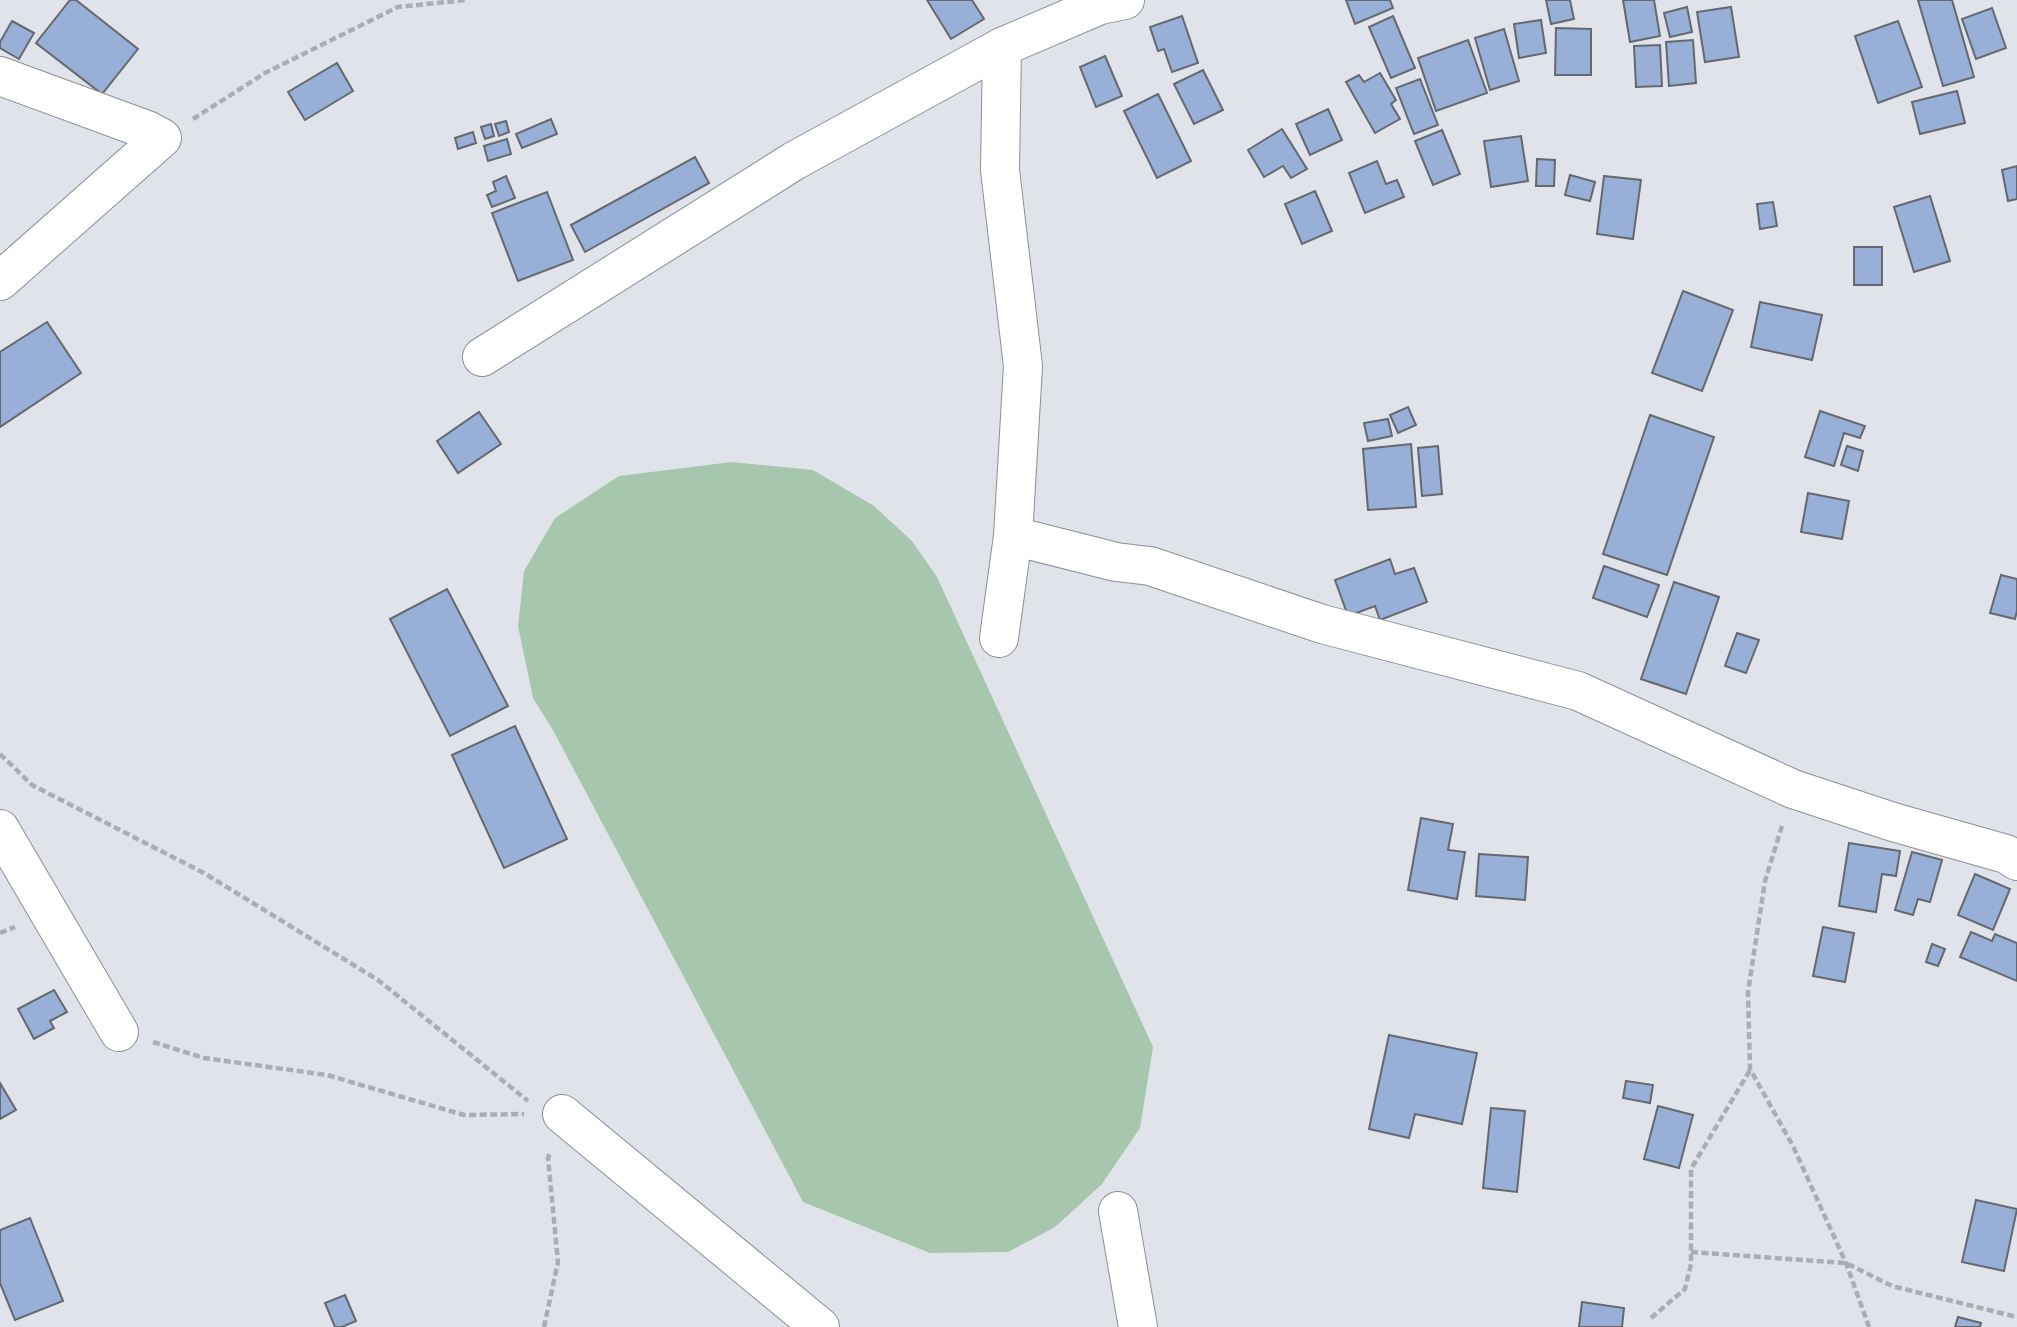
<svg xmlns="http://www.w3.org/2000/svg" width="2017" height="1327" font-family="'Zilla Slab',serif">
<style>
.green{fill:#a7c6ae}
.building{fill:#98afd7;stroke:#65686e;stroke-width:2}
.lines{fill:none;stroke-linecap:round;stroke-linejoin:round}
.minor-casing{stroke:#8c9096;stroke-width:40}
.path{stroke:#aaadb2;stroke-width:4.5;stroke-dasharray:7 3.5;stroke-linecap:butt}
.minor{stroke:#fff;stroke-width:38}
</style>
<rect width="100%" height="100%" fill="#e0e4ea"/>
<path class="green" d="M732 462 813 470 874 506 912 541 937 577 1153 1047 1140 1128 1102 1184 1055 1227 1008 1252 930 1253 803 1202 554 732 533 698 518 626 524 571 555 518 619 476Z"/>
<g class="building">
<path d="M70 0H76L138 49 102 94 36 43Z"/>
<path d="M927 0H972L984 19 951 39Z"/>
<path d="M1346 0H1390L1393 8 1355 24Z"/>
<path d="M1546 0H1570L1574 19 1551 24Z"/>
<path d="M1623 0H1654L1660 36 1630 42Z"/>
<path d="M1918 0H1952L1974 77 1943 86Z"/>
<path d="M1687 7 1692 32 1670 37 1664 13Z"/>
<path d="M1731 7 1739 57 1705 62 1697 12Z"/>
<path d="M1992 8 2006 48 1976 59 1962 19Z"/>
<path d="M1182 16 1198 63 1172 72 1164 49 1158 51 1150 27Z"/>
<path d="M1393 16 1415 68 1391 78 1369 27Z"/>
<path d="M1541 20 1546 53 1519 58 1514 24Z"/>
<path d="M12 21 34 33 19 59 0 48V42Z"/>
<path d="M1898 21 1922 87 1878 103 1855 36Z"/>
<path d="M1556 28 1591 29V75H1555Z"/>
<path d="M1504 29 1519 81 1490 90 1475 38Z"/>
<path d="M1468 40 1487 93 1436 111 1418 58Z"/>
<path d="M1693 40 1696 83 1669 86 1666 42Z"/>
<path d="M1660 45 1662 86 1636 87 1634 46Z"/>
<path d="M1105 56 1122 96 1096 107 1080 67Z"/>
<path d="M337 63 353 91 305 120 288 92Z"/>
<path d="M1203 70 1223 110 1194 124 1174 84Z"/>
<path d="M1380 73 1396 100 1391 104 1400 119 1375 133 1346 82 1359 75 1364 82Z"/>
<path d="M1420 79 1438 125 1414 134 1396 88Z"/>
<path d="M1957 91 1965 123 1920 134 1912 102Z"/>
<path d="M1158 94 1191 161 1157 178 1124 111Z"/>
<path d="M1328 109 1342 140 1310 155 1296 124Z"/>
<path d="M551 119 557 134 522 148 516 134Z"/>
<path d="M506 121 509 132 499 136 495 124Z"/>
<path d="M491 124 494 136 485 139 481 127Z"/>
<path d="M1282 129 1307 169 1291 178 1283 166 1264 177 1248 150Z"/>
<path d="M1442 130 1460 174 1433 185 1415 141Z"/>
<path d="M473 132 476 143 458 149 455 138Z"/>
<path d="M1521 136 1528 181 1491 187 1484 141Z"/>
<path d="M507 139 511 154 488 161 484 146Z"/>
<path d="M695 157 709 183 585 252 571 225Z"/>
<path d="M1537 159 1555 160 1554 186H1536Z"/>
<path d="M1377 161 1386 184 1397 180 1404 197 1365 213 1349 173Z"/>
<path d="M2017 166V199L2008 201 2002 170Z"/>
<path d="M1570 175 1595 182 1590 201 1565 195Z"/>
<path d="M506 176 515 198 492 207 487 195 496 191 493 182Z"/>
<path d="M1604 176 1641 180 1633 239 1597 234Z"/>
<path d="M1315 191 1332 231 1302 244 1285 204Z"/>
<path d="M547 192 573 260 518 281 492 213Z"/>
<path d="M1930 196 1950 261 1914 272 1894 207Z"/>
<path d="M1773 202 1777 226 1760 229 1757 204Z"/>
<rect x="1854" y="247" width="28" height="38"/>
<path d="M1683 291 1733 310 1702 391 1652 373Z"/>
<path d="M1760 302 1822 315 1812 360 1751 347Z"/>
<path d="M47 322 81 373 0 427V352Z"/>
<path d="M1408 407 1416 425 1398 433 1390 415Z"/>
<path d="M1820 411 1865 426 1860 438 1844 433 1834 466 1805 457Z"/>
<path d="M479 412 501 444 458 473 437 441Z"/>
<path d="M1650 415 1714 437 1667 575 1603 554Z"/>
<path d="M1388 419 1392 436 1368 441 1364 423Z"/>
<path d="M1411 444 1416 507 1368 510 1363 449Z"/>
<path d="M1438 446 1442 494 1422 496 1418 448Z"/>
<path d="M1847 446 1863 451 1858 471 1841 465Z"/>
<path d="M1808 493 1849 501 1842 539 1801 532Z"/>
<path d="M1390 559 1395 574 1414 568 1427 602 1380 620 1375 606 1348 616 1335 580Z"/>
<path d="M1604 566 1659 585 1647 617 1593 598Z"/>
<path d="M2001 575 2017 579V611L2015 619 1990 613Z"/>
<path d="M1674 582 1719 597 1686 694 1641 679Z"/>
<path d="M447 589 508 706 450 736 390 619Z"/>
<path d="M1737 633 1759 640 1746 673 1725 666Z"/>
<path d="M515 726 567 839 504 868 452 755Z"/>
<path d="M1421 818 1453 824 1448 850 1465 852 1457 899 1408 890Z"/>
<path d="M1849 843 1900 851 1896 876 1882 874 1876 912 1839 906Z"/>
<path d="M1912 852 1942 860 1930 902 1918 899 1913 915 1895 910Z"/>
<path d="M1479 854 1528 857 1525 900 1476 896Z"/>
<path d="M1975 874 2010 889 1993 930 1958 915Z"/>
<path d="M1823 927 1854 933 1845 982 1813 976Z"/>
<path d="M1971 932 1992 941 1995 934 2017 943V981L1960 957Z"/>
<path d="M1932 944 1945 949 1938 966 1926 962Z"/>
<path d="M54 990 67 1012 50 1021 54 1028 34 1039 18 1009Z"/>
<path d="M1389 1035 1477 1053 1462 1124 1415 1114 1409 1138 1369 1129Z"/>
<path d="M1626 1081 1653 1085 1650 1103 1623 1098Z"/>
<path d="M0 1083 16 1110 0 1119Z"/>
<path d="M1658 1106 1693 1115 1679 1168 1644 1159Z"/>
<path d="M1491 1108 1525 1111 1517 1192 1483 1188Z"/>
<path d="M1976 1200 2017 1209 2004 1271 1962 1262Z"/>
<path d="M30 1218 63 1301 15 1320 0 1283V1230Z"/>
<path d="M345 1295 356 1321 342 1327H335L325 1303Z"/>
<path d="M1582 1302 1624 1308 1622 1327H1579Z"/>
<path d="M1958 1317 1981 1323 1980 1327H1955Z"/>
</g>
<g class="lines">
<g class="minor-casing">
<g id="minor">
<path d="M1002 47 1000 170 1023 366 1013 536"/>
<path d="M0 76 147 130 162 138 0 281"/>
<path d="M482 357 794 161 1002 47 1100 5 1125 0"/>
<path d="M999 638 1013 536 1116 562 1150 566 1322 624 1578 691 1793 789 1893 822 2006 854 2017 861"/>
<path d="M0 829 119 1032"/>
<path d="M562 1114 820 1327"/>
<path d="M1118 1211 1138 1327"/>
</g>
</g>
<g class="path">
<path d="M193 119 265 73 398 7 466 0"/>
<path d="M0 754 32 785 204 873 378 980 528 1101"/>
<path d="M1782 826 1765 881 1748 992 1750 1069 1793 1146 1846 1263 1869 1327"/>
<path d="M0 933 15 927"/>
<path d="M153 1042 204 1058 327 1075 464 1115 524 1114"/>
<path d="M1691 1252 1846 1263 1892 1286 2017 1317"/>
<path d="M1651 1318 1685 1289 1691 1264V1169L1750 1070"/>
<path d="M544 1327 558 1262 548 1158 550 1152"/>
</g>
<use href="#minor" class="minor"/>
</g>
</svg>
